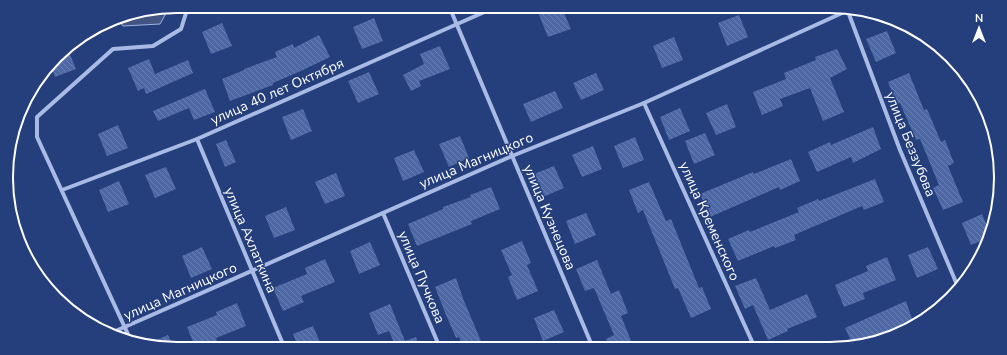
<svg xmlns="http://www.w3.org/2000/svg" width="1007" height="355" font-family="'Nunito Sans',sans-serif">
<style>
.water{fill:#415482;stroke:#9db4e5}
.building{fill:url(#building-back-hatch)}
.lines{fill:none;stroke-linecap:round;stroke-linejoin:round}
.street{stroke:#a9bbe5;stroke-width:4}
.labels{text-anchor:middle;stroke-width:3;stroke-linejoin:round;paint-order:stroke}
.street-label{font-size:14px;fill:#fff;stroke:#253e7c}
.rim{fill:none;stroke:#fff;stroke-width:2}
</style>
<defs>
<pattern id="building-back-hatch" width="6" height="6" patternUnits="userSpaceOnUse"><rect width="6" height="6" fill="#4d68a5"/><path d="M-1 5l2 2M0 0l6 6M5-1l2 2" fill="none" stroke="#687fb2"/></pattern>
</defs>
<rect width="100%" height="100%" fill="#253e7c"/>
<path class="water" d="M169 8 160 24 123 26 117 18Z"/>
<g class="building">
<path d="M548 6H561L571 29 548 37 537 10Z"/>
<path d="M739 15 748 37 727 46 718 23Z"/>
<path d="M374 18 383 41 362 49 353 27Z"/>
<path d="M222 23 232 46 211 54 202 32Z"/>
<path d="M887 31 896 53 876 62 866 39Z"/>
<path d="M319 35 330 57 303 70 273 83V85L230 101 222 79 244 70V69L277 57 275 52 293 44 294 48Z"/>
<path d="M674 37 683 60 662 68 653 46Z"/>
<path d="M440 46 450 69 419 81 421 86 411 91 403 75 424 64 420 54Z"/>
<path d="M67 47 76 69 55 77 51 66Z"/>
<path d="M837 49 847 69 830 78 844 112 823 121 810 88 780 99 783 106 762 115 753 92 786 79 784 73 816 60 815 57Z"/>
<path d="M149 59 155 74 188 60 193 73 146 94 144 88 138 91 128 68Z"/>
<path d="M369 72 379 94 358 103 348 81Z"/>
<path d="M596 73 604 90 581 100 573 83Z"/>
<path d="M909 73 924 110 927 109 941 142 945 140 954 163 948 166 963 202 943 210 933 188 939 185 920 139 916 140 900 103 897 104 888 82Z"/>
<path d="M205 89 215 112 194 120 189 108 158 121 153 111Z"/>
<path d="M555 91 563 108 531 122 523 104Z"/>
<path d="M727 104 736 127 716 135 706 113Z"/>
<path d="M680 108 690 131 669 140 660 117Z"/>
<path d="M303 109 312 131 291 140 282 117Z"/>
<path d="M118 125 128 148 107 156 98 134Z"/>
<path d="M873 127 881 149 853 163 851 157 817 172 808 152 830 142 831 145Z"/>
<path d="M705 133 715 155 694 164 685 141Z"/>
<path d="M460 136 469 158 449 167 439 144Z"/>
<path d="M635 137 644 160 623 168 614 146Z"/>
<path d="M226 140 236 162 225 167 216 144Z"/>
<path d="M593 146 602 169 582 177 572 155Z"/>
<path d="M414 150 424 172 403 181 394 158Z"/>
<path d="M791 159 800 181 780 190 779 187 710 217 700 194 753 172 754 174Z"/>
<path d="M554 166 564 188 543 197 534 174Z"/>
<path d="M166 167 176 189 155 198 145 175Z"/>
<path d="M336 173 345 196 325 204 315 182Z"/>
<path d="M875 179 884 202 864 210 862 206 794 235 796 240 775 248 774 246 738 261 728 239 749 230 750 232 799 212 797 208 818 199 819 201Z"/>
<path d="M119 181 129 204 108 212 99 190Z"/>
<path d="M649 182 666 221 671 219 699 288 702 287 711 309 691 318 678 288 675 289 643 210 638 213 629 190Z"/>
<path d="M491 187 500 209 471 221 472 224 417 246 408 224 443 209V207L471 197 470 195Z"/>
<path d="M286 207 295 230 274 238 265 216Z"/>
<path d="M586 213 596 235 575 244 566 221Z"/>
<path d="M982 214 990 233 988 238 971 245 962 223Z"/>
<path d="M522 241 531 263 527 265 538 291 517 300 508 277 512 275 501 250Z"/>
<path d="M370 242 380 265 359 274 350 251Z"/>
<path d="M202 247 212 269 191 278 182 256Z"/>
<path d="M928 247 938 269 917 278 908 255Z"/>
<path d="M887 257 896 280 863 293 865 299 844 307 835 285 868 271 866 266Z"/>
<path d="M325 259 335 282 301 296 304 302 283 311 273 288 307 274 305 268Z"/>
<path d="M597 260 611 294 619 290 628 313 621 316 634 348H610L606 339 614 335 594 288 585 291 576 269Z"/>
<path d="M456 278 464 301 484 348H464L459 337 456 338 446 315 435 287Z"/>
<path d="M756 278 770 310 807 294 817 317 787 329 788 331 768 340 753 305 745 309 735 286Z"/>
<path d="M906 301 914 325 905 331 854 347 845 328Z"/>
<path d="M237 303 246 326 216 338 217 341 196 349 187 327 217 315 216 312Z"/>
<path d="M390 304 405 341 416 337 420 348 388 349 395 345 389 331 378 335 369 313Z"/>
<path d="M554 310 564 332 543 341 534 318Z"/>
<path d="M313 326 323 349H299L293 334Z"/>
<path d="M168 335 174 348 145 345Z"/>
</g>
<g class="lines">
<g class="street">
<path d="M449 6 593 348"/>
<path d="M847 9 900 150 958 287"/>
<path d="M644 103 755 348"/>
<path d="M197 139 285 349"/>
<path d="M62 190 197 139 498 6"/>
<path d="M383 213 440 348"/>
<path d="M111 333 512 156 644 103 851 9"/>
<path d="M132 343 37 137V117L113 49 153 46 181 29 187 10 191 6"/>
</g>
</g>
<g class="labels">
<g class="street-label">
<text transform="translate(277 91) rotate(-24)" y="5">улица 40 лет Октября</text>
<text transform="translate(911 144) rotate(68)" y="5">улица Беззубова</text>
<text transform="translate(476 160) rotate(-23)" y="5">улица Магницкого</text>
<text transform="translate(550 217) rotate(67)" y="5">улица Кузнецова</text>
<text transform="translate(710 221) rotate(66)" y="5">улица Кременского</text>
<text transform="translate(251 240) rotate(67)" y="5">улица Ахлаткина</text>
<text transform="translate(422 277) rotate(67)" y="5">улица Пучкова</text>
<text transform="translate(180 291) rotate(-24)" y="5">улица Магницкого</text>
</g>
</g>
<path d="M0 0H1007V355H0ZM177 13H830A164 164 0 0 1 994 177V178A164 164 0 0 1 830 342H177A164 164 0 0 1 13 178V177A164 164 0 0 1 177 13Z" fill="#253e7c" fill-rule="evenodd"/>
<path class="rim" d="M177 13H830A164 164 0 0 1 994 177V178A164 164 0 0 1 830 342H177A164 164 0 0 1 13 178V177A164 164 0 0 1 177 13Z"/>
<g transform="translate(979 28)" stroke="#253e7c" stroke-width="3" paint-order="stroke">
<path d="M0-3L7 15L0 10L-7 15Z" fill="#ffffff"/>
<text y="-6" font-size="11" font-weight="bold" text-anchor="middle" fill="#ffffff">N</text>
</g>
</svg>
